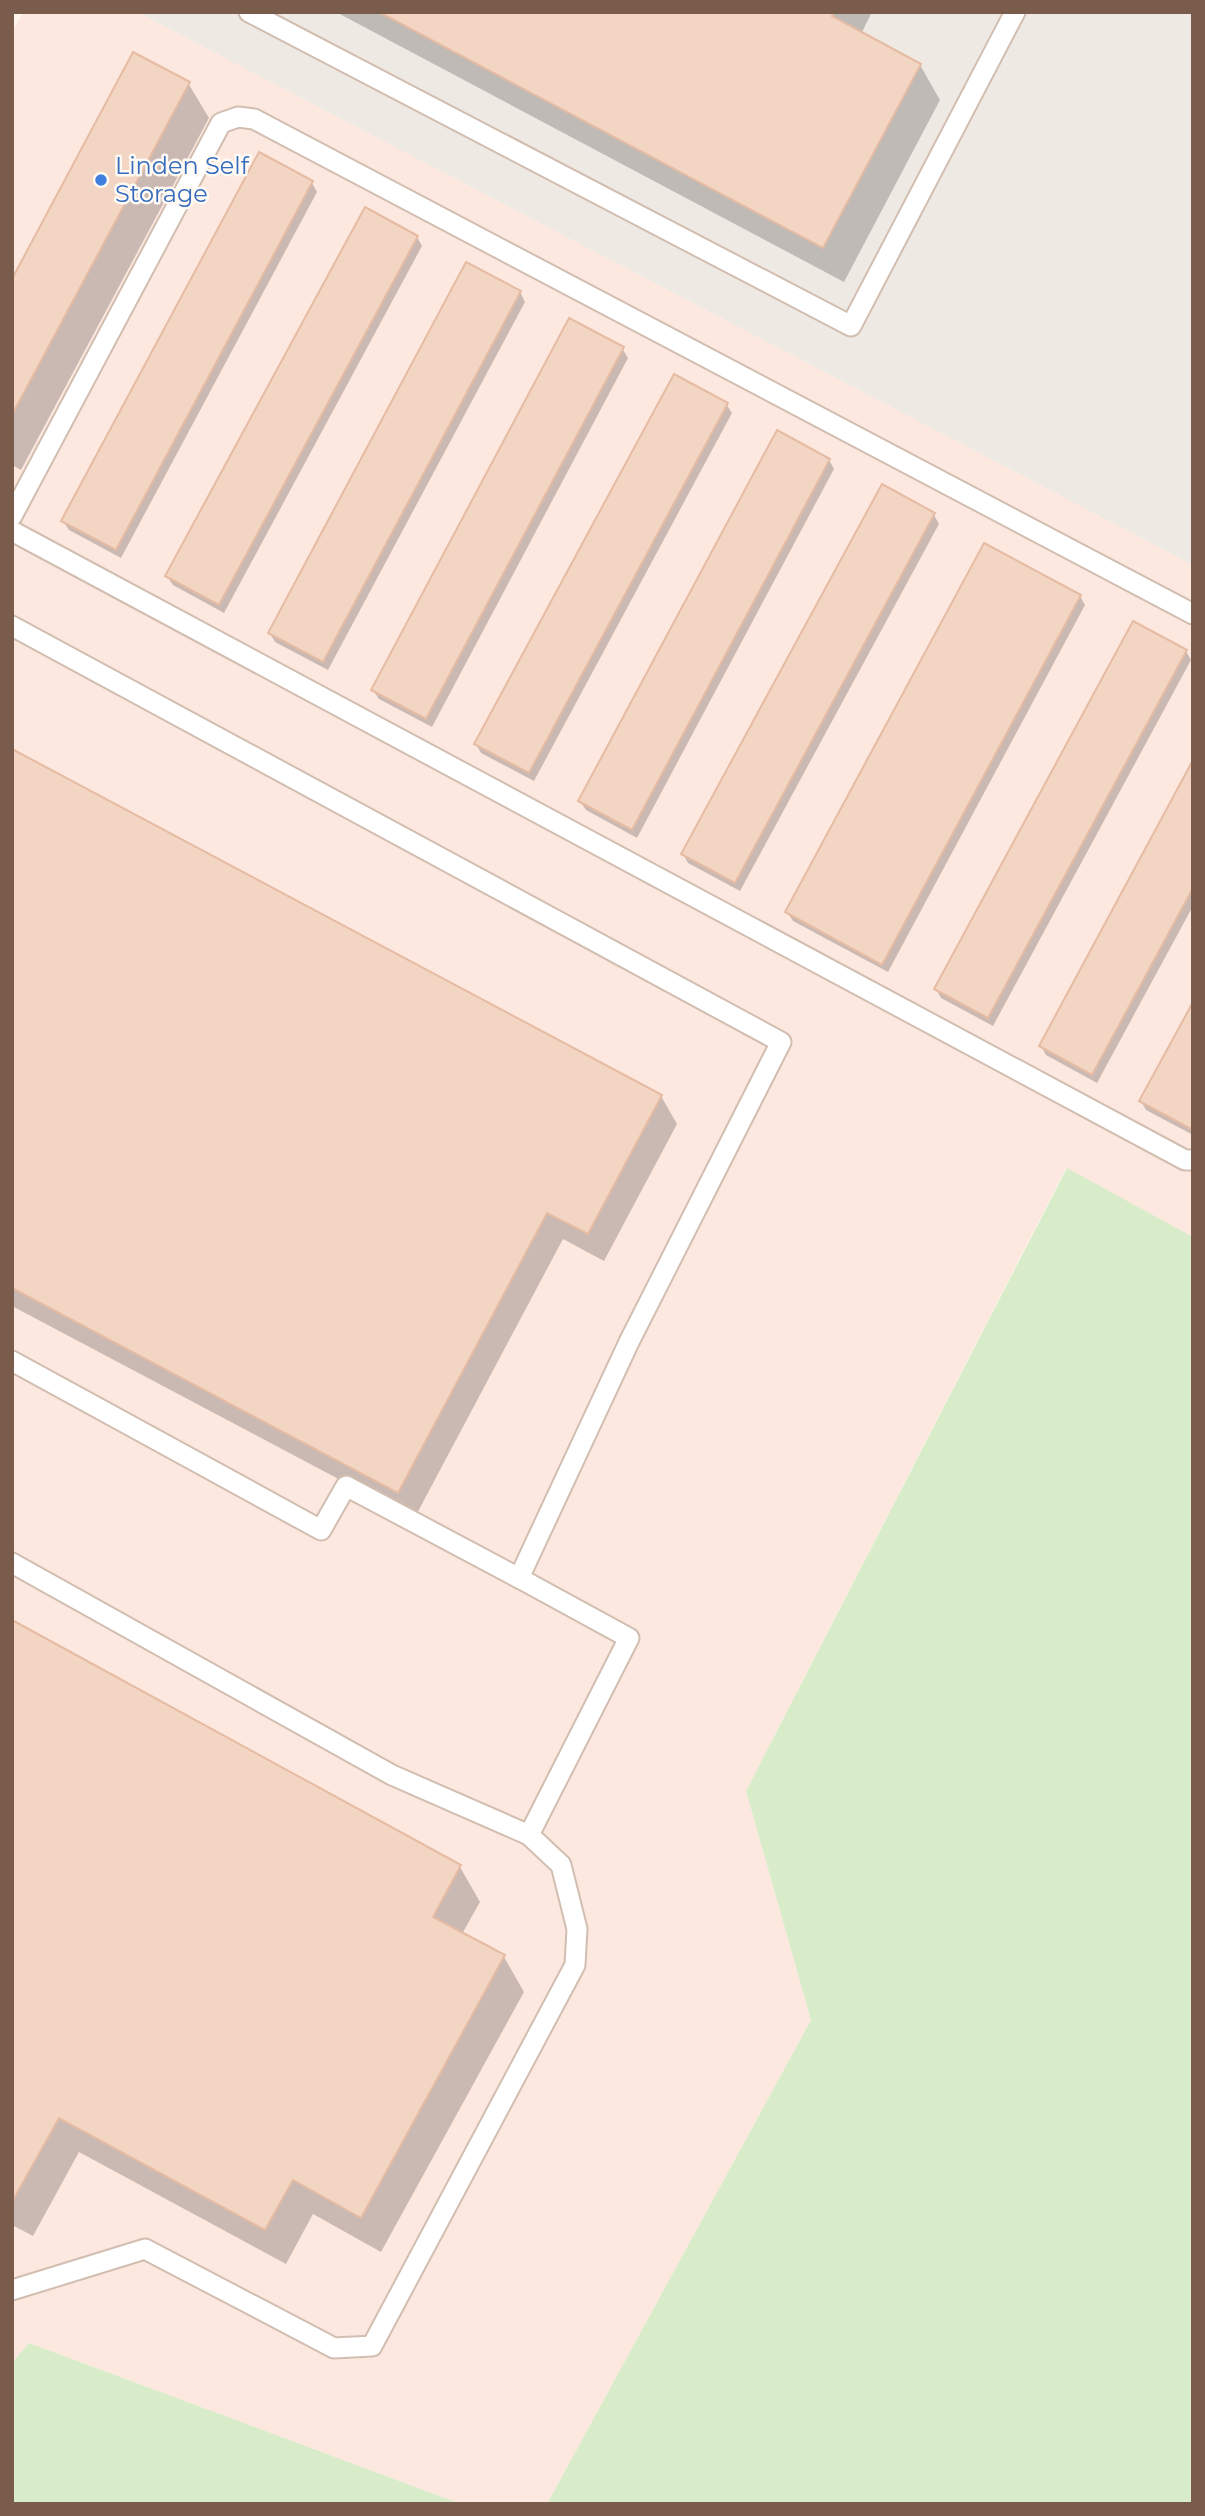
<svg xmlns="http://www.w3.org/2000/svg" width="1205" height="2516" font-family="Montserrat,sans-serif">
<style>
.commercial{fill:#fde8e0}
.industrial{fill:#efe9e4}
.green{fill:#d8ecc9}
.shadow{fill:#0003}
.building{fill:#f3d5c3;stroke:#e6bba3;stroke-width:2}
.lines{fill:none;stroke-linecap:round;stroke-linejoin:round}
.lane-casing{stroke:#d1beb0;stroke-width:23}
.lane{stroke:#fff;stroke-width:19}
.shop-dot{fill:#3f7fe0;stroke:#fffaf3;stroke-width:2.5}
.labels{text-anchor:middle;stroke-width:5;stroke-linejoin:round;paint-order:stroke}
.shop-label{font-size:24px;fill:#366cbe;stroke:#fffaf3;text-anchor:start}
</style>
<rect width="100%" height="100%" fill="#fdf6ec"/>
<path class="commercial" d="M24 12H137L1193 565V1233L1191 1236 1066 1168 746 1791 811 2020 547 2504H461L29 2343 12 2363V31Z"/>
<path class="industrial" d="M137 12H1193V565Z"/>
<g class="green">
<path d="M1067 1168 1193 1237V2504H547L811 2020 746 1791Z"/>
<path d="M29 2343 461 2504H12V2363Z"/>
</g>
<g class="shadow">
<path d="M336 12H872L861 34 920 65 940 100 844 282Z"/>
<path d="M188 83 209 118 21 470 12 465V282Z"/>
<path d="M312 183 317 192 121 558 69 530 63 521Z"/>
<path d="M417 237 422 246 224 613 173 585 167 576Z"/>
<path d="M520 292 525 302 328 670 275 642 270 633Z"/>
<path d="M622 348 628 358 432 727 379 699 373 690Z"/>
<path d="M726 404 732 413 534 781 481 753 476 744Z"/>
<path d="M829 460 834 469 637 838 586 810 580 801Z"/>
<path d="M934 515 939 524 740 891 688 863 683 854Z"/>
<path d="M1080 596 1085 605 888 972 793 921 787 912Z"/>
<path d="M1186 651 1191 660 993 1026 941 998 936 989Z"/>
<path d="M12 751 661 1096 677 1124 604 1261 563 1239 414 1519 12 1306Z"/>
<path d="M1193 763V906L1097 1083 1046 1055 1041 1046Z"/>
<path d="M1193 1006V1135L1146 1110 1141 1101Z"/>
<path d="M12 1622 460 1867 480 1902 462 1934 504 1957 524 1992 381 2252 313 2214 286 2264 79 2152 33 2236 12 2225Z"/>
</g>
<g class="building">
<path d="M379 12H834L832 16 921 64 823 248Z"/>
<path d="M133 52 190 82 12 415V279Z"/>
<path d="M259 152 313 181 116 550 61 521Z"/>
<path d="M365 207 418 236 219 605 165 576Z"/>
<path d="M466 262 521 291 323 662 268 633Z"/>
<path d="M569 318 624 347 426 719 371 690Z"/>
<path d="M674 374 728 403 529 773 474 744Z"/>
<path d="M777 430 830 459 632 830 578 801Z"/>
<path d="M882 484 935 513 735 883 681 854Z"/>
<path d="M984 543 1081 595 882 965 785 912Z"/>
<path d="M1133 621 1187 650 988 1018 934 989Z"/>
<path d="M12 749 662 1095 588 1234 547 1213 398 1493 12 1288Z"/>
<path d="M1193 760V888L1092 1075 1039 1046Z"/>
<path d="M1193 1002V1130L1139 1101Z"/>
<path d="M12 1620 461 1865 433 1917 505 1955 361 2218 293 2180 265 2230 59 2118 12 2202Z"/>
</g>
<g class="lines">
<g class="lane-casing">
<g id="lane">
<path d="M249 12 851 326 1015 12"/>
<path d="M12 516 221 123 238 117 254 119 1193 614"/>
<path d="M12 531 1185 1160H1193"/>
<path d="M12 626 781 1042 629 1342 519 1578 629 1638 529 1835 392 1775 12 1563"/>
<path d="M12 1361 321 1530 346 1486 519 1578"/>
<path d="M12 2290 145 2249 334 2348 372 2346 575 1965 577 1929 561 1865 529 1835"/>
</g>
</g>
<use href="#lane" class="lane"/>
</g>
<circle class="shop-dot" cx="101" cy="180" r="7"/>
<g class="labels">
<g class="shop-label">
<text x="115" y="174">Linden Self<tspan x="115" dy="28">Storage</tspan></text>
</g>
</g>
<rect width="1205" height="2516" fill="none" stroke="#7a5c4d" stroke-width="28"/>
</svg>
